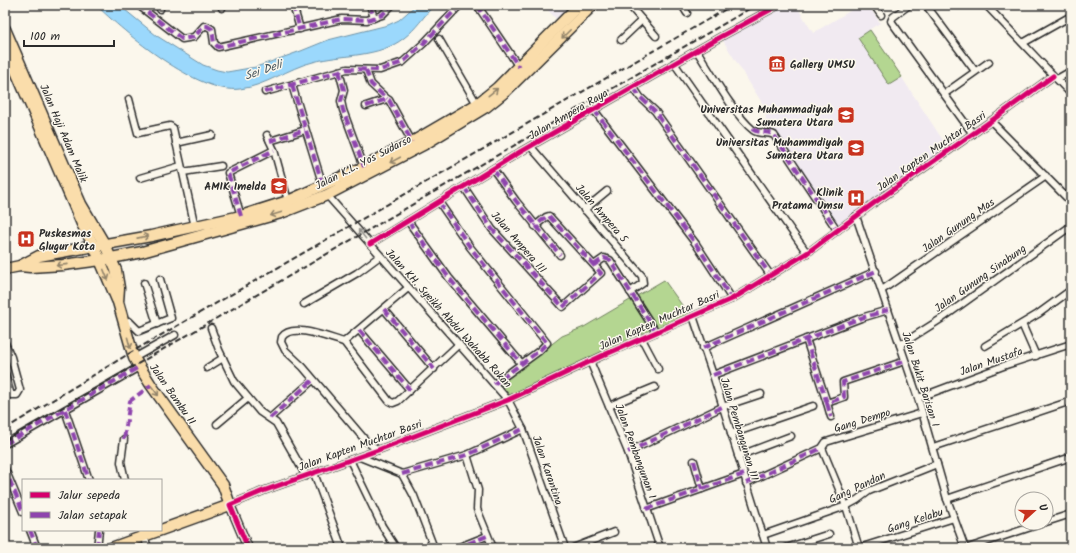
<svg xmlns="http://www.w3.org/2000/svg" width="1076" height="553" font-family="Kalam,sans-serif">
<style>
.built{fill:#f1eaf1}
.green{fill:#b4d691;stroke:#70805e}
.water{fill:#9bd8fc;stroke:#6e93a8}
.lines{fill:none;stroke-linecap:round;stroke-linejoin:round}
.minor-casing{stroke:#2b2b2b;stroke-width:9}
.tertiary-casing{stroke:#2b2b2b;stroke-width:11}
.primary-casing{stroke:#2b2b2b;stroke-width:13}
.minor{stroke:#fbf7ec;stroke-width:6}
.tertiary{stroke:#fbf7ec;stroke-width:8}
.primary{stroke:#faddab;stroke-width:10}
.rail{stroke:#2b2b2b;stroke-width:2;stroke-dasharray:6 3;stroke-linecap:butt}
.quiet{stroke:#8e44ad;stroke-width:4;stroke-dasharray:8 4;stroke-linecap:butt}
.cycleway-casing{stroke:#fbf7ec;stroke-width:8}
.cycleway{stroke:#d6006c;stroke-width:5}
.oneway{stroke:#92846b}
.oneway2{stroke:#93918c}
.labels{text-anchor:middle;stroke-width:3;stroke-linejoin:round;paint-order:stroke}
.poi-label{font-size:11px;font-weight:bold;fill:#2b2b2b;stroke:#fbf7ec;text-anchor:end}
.street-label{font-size:11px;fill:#2b2b2b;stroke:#fbf7ec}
.water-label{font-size:12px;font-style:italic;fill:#47565f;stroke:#fbf7ec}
</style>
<rect width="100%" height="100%" fill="#fbf7ec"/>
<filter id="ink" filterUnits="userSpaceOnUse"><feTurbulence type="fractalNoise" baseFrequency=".025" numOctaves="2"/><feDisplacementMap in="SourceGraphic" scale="8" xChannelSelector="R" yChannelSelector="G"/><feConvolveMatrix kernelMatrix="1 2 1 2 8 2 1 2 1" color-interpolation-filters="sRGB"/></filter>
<g filter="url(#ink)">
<g class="built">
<path d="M543 5H572L557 20Z"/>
<path d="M783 5H796L813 33 860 5H868L880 23 870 29 948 148 838 228 767 124 764 106 722 39Z"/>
</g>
<g class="green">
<path d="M870 30 902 77 889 85 858 38Z"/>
<path d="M664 280 689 315 510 396 501 384 562 336 584 327Z"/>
</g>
<path class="water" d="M96 5H119L157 36 184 53 203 65 217 70 227 72 256 67 301 51 328 40 388 25 399 20 416 5H434C424 16 416 29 404 38 379 58 342 54 313 62 288 68 266 86 240 89 198 95 125 33 96 5Z"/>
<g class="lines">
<g class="minor-casing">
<g id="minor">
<path d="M138 5 182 39 194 37 204 26H207L212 29 214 43 218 47 342 19 367 20 382 15 392 5"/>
<path d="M160 5V9"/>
<path d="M222 5V8"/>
<path d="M293 5 300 29"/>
<path d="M370 5 374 18"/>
<path d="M477 5 519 67"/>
<path d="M629 5 656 36"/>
<path d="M682 5 687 13"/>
<path d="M874 5 881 15"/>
<path d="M909 5 893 17 891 21 973 134"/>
<path d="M926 5 975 71"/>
<path d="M986 5 1071 94"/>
<path d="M439 39 477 104"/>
<path d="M621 40 642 20"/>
<path d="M1023 43 1071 16"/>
<path d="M697 51C710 71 735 116 753 130 760 135 767 131 774 135L837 230"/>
<path d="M674 63 807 253"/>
<path d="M366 70 371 84 387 99"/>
<path d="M339 71 344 90 341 101 343 110 364 167"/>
<path d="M1057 79 1071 71"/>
<path d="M292 85 323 186"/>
<path d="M634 88 640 97 655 111 771 276"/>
<path d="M265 92 347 69 380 70 403 62 423 44 460 5"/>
<path d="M944 94 989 62"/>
<path d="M129 99 138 133 170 126 173 128 195 227"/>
<path d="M366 106 387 99 389 100 412 142"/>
<path d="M594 110 696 244 732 299"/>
<path d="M991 121 1071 202"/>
<path d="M267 135 274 150 288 201"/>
<path d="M270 141 305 130"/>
<path d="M176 143 212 135"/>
<path d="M531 147 642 276 643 283 630 292"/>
<path d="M493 169 516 201 560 255"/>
<path d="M183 172 221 166"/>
<path d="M140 178 181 166"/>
<path d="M464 187 492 229 563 307 601 273 549 216 546 217 535 226"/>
<path d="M327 195 508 400 523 429 565 548"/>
<path d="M439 202 470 247 547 343 539 351 494 384"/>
<path d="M584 210 607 191"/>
<path d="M241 216 228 173 274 150"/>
<path d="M856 216 918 398 947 499 965 548"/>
<path d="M408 221 449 278 521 363"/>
<path d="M370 244 520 152 722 36 779 5"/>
<path d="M594 265 604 258 610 260 656 332"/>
<path d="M144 283 157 324"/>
<path d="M882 290 1046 176"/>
<path d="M304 304 357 273 380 256"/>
<path d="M384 309 434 369"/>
<path d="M693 316 713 375 767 548"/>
<path d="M124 323 129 321 139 331 171 318 160 279"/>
<path d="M1022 324 1036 356"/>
<path d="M211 328 219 350 234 381 260 412 276 423 306 476"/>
<path d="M359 330 410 390"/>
<path d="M642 339 658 369"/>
<path d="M806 339 827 403 844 397 843 382 905 361"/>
<path d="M344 342 389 401 393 403 398 401 459 344"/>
<path d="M5 343 11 357 20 390 17 395H11L10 392 5 374"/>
<path d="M900 345 941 319 1071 226"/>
<path d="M985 346 1038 314 1071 290"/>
<path d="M703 348 876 271"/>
<path d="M134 358 175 335"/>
<path d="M590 361 628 452 660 548"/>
<path d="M207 368 223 358"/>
<path d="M713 375 861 318 888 310"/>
<path d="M918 398 1006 365 1071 344"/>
<path d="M827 403 831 417"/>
<path d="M609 406 655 387"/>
<path d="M65 410 89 480"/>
<path d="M270 418 313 380"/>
<path d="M217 424 248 398"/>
<path d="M731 434 813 406"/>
<path d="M124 439 121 462 125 480"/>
<path d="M5 444 139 367"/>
<path d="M933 447 1071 401"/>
<path d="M822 448 846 506 859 548"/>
<path d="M378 450 366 441 303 367 285 350 281 342 282 337C292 322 329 338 344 342L408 288"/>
<path d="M628 452 722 407 761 394"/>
<path d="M467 455 478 490 477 509 493 548"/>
<path d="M738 456 791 436"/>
<path d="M360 457 402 474 467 455 523 429"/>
<path d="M350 460 382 526 396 548"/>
<path d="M694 461 702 489"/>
<path d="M5 469 23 512"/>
<path d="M314 473 342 548"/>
<path d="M402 474 414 496 434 548"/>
<path d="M746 483 822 448 826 442 922 413"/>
<path d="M947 499 1071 457"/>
<path d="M230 505 263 491 378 450 508 400 604 355 732 299 807 253 874 203 991 121 1053 76"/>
<path d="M646 509 744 474"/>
<path d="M1046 522 1071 514"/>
<path d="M30 530 37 548"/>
<path d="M142 530 148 548"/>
<path d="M763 535 846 506 857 500 869 491 937 464"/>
<path d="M97 548 99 530"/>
<path d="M457 548 487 536"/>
<path d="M573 548 614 532"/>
<path d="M786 548 829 534"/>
<path d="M859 548 954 518"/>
<path d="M968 548 1043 523"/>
</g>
</g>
<g class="tertiary-casing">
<path id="tertiary" d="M230 505 248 548"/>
</g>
<g class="primary-casing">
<g id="primary">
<path d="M5 29 81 204 105 245 116 270 119 288 118 302 134 358 151 385 223 485 230 505 111 548"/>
<path d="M5 46 82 224 94 246 117 300"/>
<path d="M20 266 30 267 63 265 101 260 142 252 281 213 327 195 425 144 486 107 506 91 593 5"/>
<path d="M5 269 20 266 39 256 151 236 241 216 288 201 364 167 412 142 477 104 497 88 579 5"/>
</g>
</g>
<use href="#minor" class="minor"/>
<use href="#tertiary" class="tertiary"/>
<use href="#primary" class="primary"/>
<g class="rail">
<path d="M5 429 130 353 733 5"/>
<path d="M5 441 756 5"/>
</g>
<g class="quiet">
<path d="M138 5 182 39 194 37 204 26H207L212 29 214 43 218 47 342 19 367 20 382 15 392 5"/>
<path d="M222 5V8"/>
<path d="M293 5 300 29"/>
<path d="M370 5 374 18"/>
<path d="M477 5 519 67"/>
<path d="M366 70 371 84 387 99"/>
<path d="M339 71 344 90 341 101 343 110 364 167"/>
<path d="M292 85 323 186"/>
<path d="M634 88 640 97 655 111 771 276"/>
<path d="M265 92 347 69 380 70 403 62 423 44 460 5"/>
<path d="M366 106 387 99 389 100 412 142"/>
<path d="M594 110 696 244 732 299"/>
<path d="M752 129C759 134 767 130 774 135L837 230"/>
<path d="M270 141 305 130"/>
<path d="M493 169 516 201 560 255"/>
<path d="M464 187 492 229 563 307 601 273 549 216 546 217 535 226"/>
<path d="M439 202 470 247 547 343 539 351 494 384"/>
<path d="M241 216 228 173 274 150"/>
<path d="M408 221 449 278 521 363"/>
<path d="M594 265 604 258 610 260 656 332"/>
<path d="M384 309 434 369"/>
<path d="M359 330 410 390"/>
<path d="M806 339 827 403 844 397 843 382 905 361"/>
<path d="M703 348 876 271"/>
<path d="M713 375 861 318 888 310"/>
<path d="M827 403 831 417"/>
<path d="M65 410 89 480"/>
<path d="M270 418 313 380"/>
<path d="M124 439 130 401 151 385"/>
<path d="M5 444 139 367"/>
<path d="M628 452 722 407"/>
<path d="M694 461 702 489"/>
<path d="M5 469 23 512"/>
<path d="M402 474 467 455 523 429"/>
<path d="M746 483 822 448"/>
<path d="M646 509 744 474"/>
<path d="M30 530 37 548"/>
<path d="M97 548 99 530"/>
<path d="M457 548 487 536"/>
</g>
<g class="cycleway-casing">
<g id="cycleway">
<path d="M370 244 520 152 722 36 779 5"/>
<path d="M248 548 230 505 263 491 378 450 508 400 604 355 732 299 807 253 874 203 991 121 1053 76"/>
</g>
</g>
<use href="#cycleway" class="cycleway"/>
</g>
<defs><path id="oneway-shaft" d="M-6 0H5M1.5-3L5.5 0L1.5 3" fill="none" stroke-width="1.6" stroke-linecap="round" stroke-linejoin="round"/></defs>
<g class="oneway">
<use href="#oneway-shaft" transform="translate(566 34) rotate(135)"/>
<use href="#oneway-shaft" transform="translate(493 92) rotate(-38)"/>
<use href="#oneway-shaft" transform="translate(395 160) rotate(152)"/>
<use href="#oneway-shaft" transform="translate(276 214) rotate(163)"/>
<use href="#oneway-shaft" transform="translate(143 237) rotate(-11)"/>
<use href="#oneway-shaft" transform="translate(62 265) rotate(174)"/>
<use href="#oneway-shaft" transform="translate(106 275) rotate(68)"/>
<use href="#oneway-shaft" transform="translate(129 343) rotate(75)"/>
<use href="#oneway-shaft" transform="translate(155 391) rotate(54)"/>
</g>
<use class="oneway2" href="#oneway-shaft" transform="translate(362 234) rotate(-128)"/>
</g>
<defs>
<g id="museum-square" transform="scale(0.9)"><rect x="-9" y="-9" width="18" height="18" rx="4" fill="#c8321e" stroke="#fbf7ec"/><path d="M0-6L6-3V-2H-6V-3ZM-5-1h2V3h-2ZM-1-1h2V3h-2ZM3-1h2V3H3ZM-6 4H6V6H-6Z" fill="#fff"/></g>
<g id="university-square" transform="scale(0.9)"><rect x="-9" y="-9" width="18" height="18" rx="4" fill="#c8321e" stroke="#fbf7ec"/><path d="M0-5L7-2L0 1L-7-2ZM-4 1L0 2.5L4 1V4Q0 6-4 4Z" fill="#fff"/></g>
<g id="hospital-square" transform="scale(0.9)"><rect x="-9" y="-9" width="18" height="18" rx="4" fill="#c8321e" stroke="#fbf7ec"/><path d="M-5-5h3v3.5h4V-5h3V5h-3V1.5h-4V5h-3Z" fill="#fff"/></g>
</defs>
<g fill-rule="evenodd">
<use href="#museum-square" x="777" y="64"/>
<use href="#university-square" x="846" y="115"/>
<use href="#university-square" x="856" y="148"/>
<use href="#university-square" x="279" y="186"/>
<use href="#hospital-square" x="856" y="198"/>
<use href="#hospital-square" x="26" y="239"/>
</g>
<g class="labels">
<g class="poi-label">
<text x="790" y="68" text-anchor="start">Gallery UMSU</text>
<text x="833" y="113">Universitas Muhammadiyah<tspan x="833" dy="13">Sumatera Utara</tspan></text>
<text x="843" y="146">Universitas Muhammdiyah<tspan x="843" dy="13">Sumatera Utara</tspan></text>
<text x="266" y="190">AMIK Imelda</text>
<text x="843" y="196">Klinik<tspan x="843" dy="13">Pratama Umsu</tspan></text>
<text x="39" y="237" text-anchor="start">Puskesmas<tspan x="39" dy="13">Glugur Kota</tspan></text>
</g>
<g class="street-label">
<text transform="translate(568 114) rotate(-30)" y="4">Jalan Ampera Raya</text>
<text transform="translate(64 133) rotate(67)" y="4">Jalan Haji Adam Malik</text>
<text transform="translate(931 151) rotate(-35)" y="4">Jalan Kapten Muchtar Basri</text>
<text transform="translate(363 162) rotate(-27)" y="4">Jalan K.L. Yos Sudarso</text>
<text transform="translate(602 213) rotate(49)" y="4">Jalan Ampera 5</text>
<text transform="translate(958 225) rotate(-35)" y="4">Jalan Gunung Mas</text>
<text transform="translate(519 242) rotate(49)" y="4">Jalan Ampera III</text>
<text transform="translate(980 278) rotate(-35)" y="4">Jalan Gunung Sinabung</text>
<text transform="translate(449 318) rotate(48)" y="4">Jalan KH. Syeikh Abdul Wahabb Rokan</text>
<text transform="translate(659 320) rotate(-24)" y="4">Jalan Kapten Muchtar Basri</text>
<text transform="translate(991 361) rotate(-19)" y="4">Jalan Mustafa</text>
<text transform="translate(921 379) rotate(72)" y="4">Jalan Bukit Barisan I</text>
<text transform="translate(173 394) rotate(55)" y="4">Jalan Bambu II</text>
<text transform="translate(862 420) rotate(-17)" y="4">Gang Dempo</text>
<text transform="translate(740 429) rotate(73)" y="4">Jalan Pembangunan III</text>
<text transform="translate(360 445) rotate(-20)" y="4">Jalan Kapten Muchtar Basri</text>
<text transform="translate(636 451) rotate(70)" y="4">Jalan Pembangunan I</text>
<text transform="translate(548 470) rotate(71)" y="4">Jalan Karantina</text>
<text transform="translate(857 487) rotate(-25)" y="4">Gang Pandan</text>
<text transform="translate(915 520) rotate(-18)" y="4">Gang Kelabu</text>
</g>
<g class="water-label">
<text transform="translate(263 70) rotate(-19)" y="4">Sei Deli</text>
</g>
</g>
<rect width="1076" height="553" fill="none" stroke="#fbf7ec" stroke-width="20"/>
<rect x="10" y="10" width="1056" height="533" fill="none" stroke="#2b2b2b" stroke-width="1.5" filter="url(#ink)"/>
<rect x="22" y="479" width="140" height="52" fill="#fbf7ec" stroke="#a8a59f"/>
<rect x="30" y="492" width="20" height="6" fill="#d6006c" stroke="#a8a59f"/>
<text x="58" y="499" font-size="12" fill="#2b2b2b">Jalur sepeda</text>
<rect x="30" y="512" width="20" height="6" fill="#8e44ad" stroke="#a8a59f"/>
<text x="58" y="519" font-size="12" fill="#2b2b2b">Jalan setapak</text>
<g transform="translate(1034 511) rotate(69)"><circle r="19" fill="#fbf7ec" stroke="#a8a59f"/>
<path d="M0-3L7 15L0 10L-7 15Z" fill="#c8321e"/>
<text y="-6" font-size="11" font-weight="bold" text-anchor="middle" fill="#2b2b2b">U</text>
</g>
<path d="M24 40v6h90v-6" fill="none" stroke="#2b2b2b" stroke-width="2"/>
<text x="30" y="40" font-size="12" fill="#2b2b2b" stroke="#fbf7ec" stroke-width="3" paint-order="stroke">100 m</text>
</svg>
